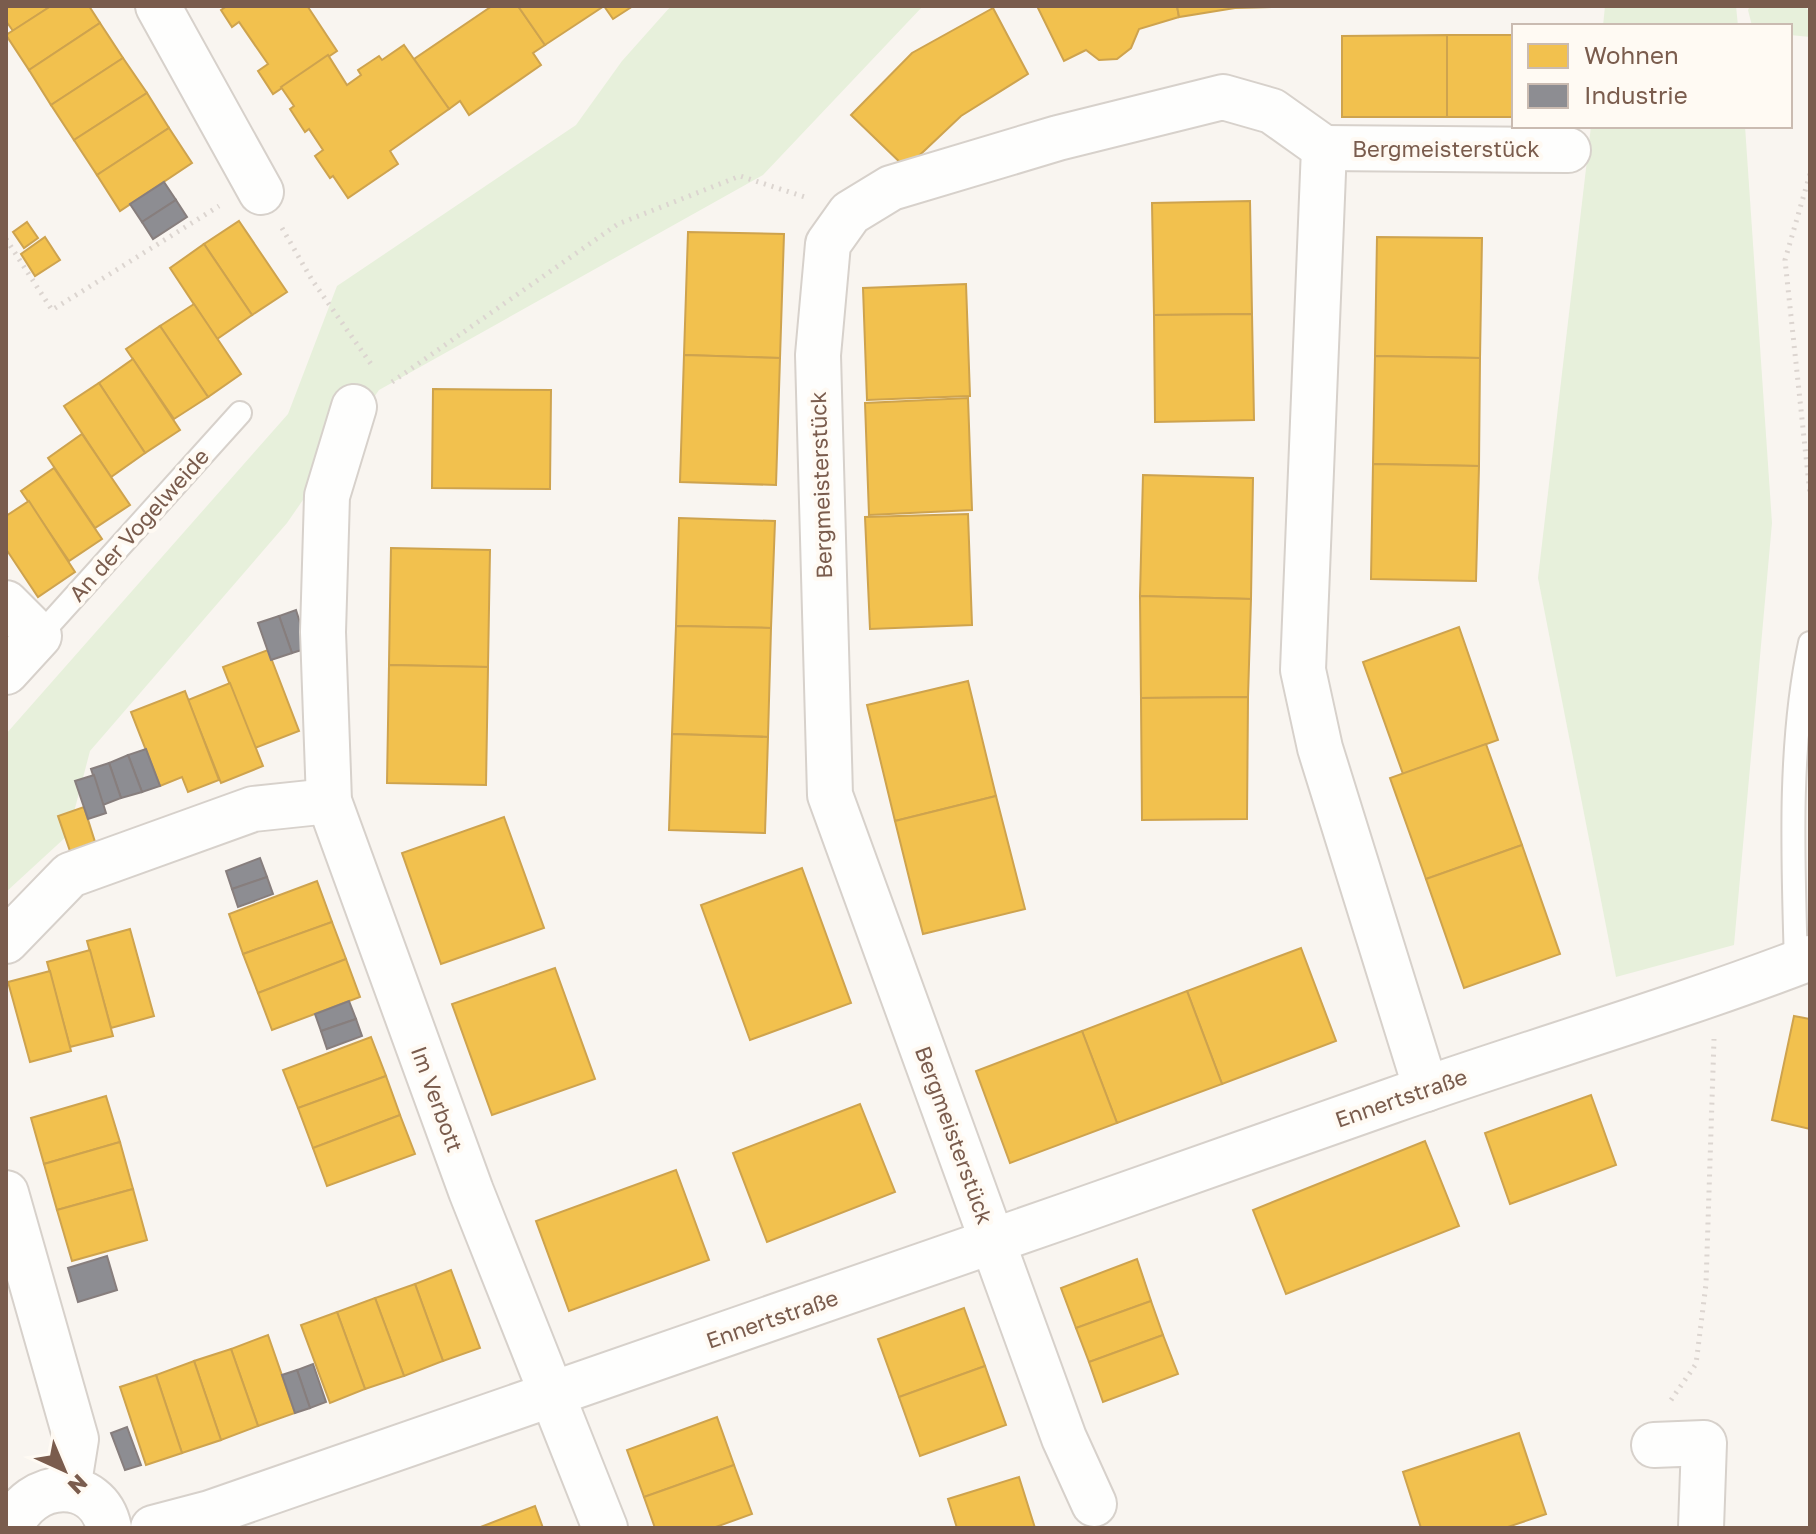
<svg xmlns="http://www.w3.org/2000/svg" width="1816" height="1534" font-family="'Golos Text',sans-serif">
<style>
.green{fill:#e7f0db}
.homes{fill:#f2c14e;stroke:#cea34e;stroke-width:2}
.industry{fill:#8d8d92;stroke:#877e7d;stroke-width:2}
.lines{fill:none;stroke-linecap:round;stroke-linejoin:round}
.service-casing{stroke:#d7d1cb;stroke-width:26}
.minor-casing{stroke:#d7d1cb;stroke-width:48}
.path{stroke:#dcd5d0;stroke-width:5;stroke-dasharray:2 6;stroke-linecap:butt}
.service{stroke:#fefefd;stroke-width:22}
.minor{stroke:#fefefd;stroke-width:44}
.labels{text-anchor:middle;stroke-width:8;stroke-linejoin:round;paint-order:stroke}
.street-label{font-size:22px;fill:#7a5c4d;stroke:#fffaf3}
</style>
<rect width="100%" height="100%" fill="#f9f5f0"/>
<g class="green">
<path d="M671 6H923L763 175 379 390 287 523 90 751 68 835 6 892V734L288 414 337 286 576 125 622 61Z"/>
<path d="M1605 6H1736L1738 26H1603Z"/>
<path d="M1750 6H1805L1810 13V37L1790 35V26H1752L1748 10Z"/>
<path d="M1591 126H1745L1772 523 1734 945 1616 977 1538 578Z"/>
</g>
<g class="homes">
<path d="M6 6H51L13 31 6 21Z"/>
<path d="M51 6H89L100 23 29 70 6 35Z"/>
<path d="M227 6H310L308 7 337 51 273 94 258 71 268 64 239 22 232 27 221 10Z"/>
<path d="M492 6H518L545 45 533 53 541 65 469 115 460 101 449 109 414 59Z"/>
<path d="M518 6H604L545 45Z"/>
<path d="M604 6H633L613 19Z"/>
<path d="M1037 6H1177L1179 17 1139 29 1131 48 1117 59 1099 60 1086 50 1064 61Z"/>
<path d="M1177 6H1304L1235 8 1179 17Z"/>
<path d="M993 8 1028 74 961 116 906 168 851 115 912 53Z"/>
<path d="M100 23 123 58 51 105 29 70Z"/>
<rect x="1447" y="35" width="67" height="82"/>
<path d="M1447 35V117H1342V36Z"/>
<path d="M404 45 449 109 390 151 398 164 348 198 333 176 330 178 315 156 323 150 309 129 305 132 290 109 294 106 281 87 328 55 347 85 361 75 358 70 379 56 382 60Z"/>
<path d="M123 58 147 93 74 140 51 105Z"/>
<path d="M147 93 169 128 97 175 74 140Z"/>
<path d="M169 128 192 163 120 211 97 175Z"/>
<path d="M1250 201 1252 314 1154 315 1152 203Z"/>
<path d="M239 221 287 292 252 315 204 244Z"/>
<path d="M27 222 38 238 24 248 13 232Z"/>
<path d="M688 232 784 234 780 358 684 355Z"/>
<path d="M45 237 60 260 35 276 21 254Z"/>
<path d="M1377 237 1482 238 1480 358 1375 356Z"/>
<path d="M204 244 252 315 217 339 170 268Z"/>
<path d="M966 284 970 396 867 400 863 288Z"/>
<path d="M194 304 241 374 208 397 160 326Z"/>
<path d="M1252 314 1254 420 1155 422 1154 315Z"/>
<path d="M160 326 208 397 174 419 126 349Z"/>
<path d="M684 355 780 358 776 485 680 482Z"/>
<path d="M1375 356 1480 358 1479 466 1373 464Z"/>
<path d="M133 359 180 430 145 453 99 383Z"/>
<path d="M99 383 145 453 111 477 64 406Z"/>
<path d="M433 389 551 390 550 489 432 488Z"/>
<path d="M968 398 972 510 869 515 865 403Z"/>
<path d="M82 434 130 505 95 528 48 458Z"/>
<path d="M1373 464 1479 466 1476 581 1371 579Z"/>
<path d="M54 468 102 539 69 561 21 491Z"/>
<path d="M1143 475 1253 478 1251 599 1140 596Z"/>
<path d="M29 501 75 572 38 597 6 549V516Z"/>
<path d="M968 514 972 625 870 629 865 517Z"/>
<path d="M679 518 775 521 771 628 676 626Z"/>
<path d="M391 548 490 550 488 667 389 665Z"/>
<path d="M1140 596 1251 599 1248 697 1141 698Z"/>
<path d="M676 626 771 628 768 737 672 734Z"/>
<path d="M1459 627 1498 740 1403 774 1363 662Z"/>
<path d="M268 650 299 731 255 748 223 667Z"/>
<path d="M389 665 488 667 486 785 387 783Z"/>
<path d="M968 681 996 796 895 821 867 705Z"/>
<path d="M230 683 263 766 221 783 188 700Z"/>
<path d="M185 691 219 780 188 792 182 777 160 786 131 712Z"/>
<path d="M1248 697 1247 819 1142 820 1141 698Z"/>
<path d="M672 734 768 737 765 833 669 830Z"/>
<path d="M1486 744 1522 845 1426 879 1390 778Z"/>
<path d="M996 796 1025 909 923 934 895 821Z"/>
<path d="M84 807 95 842 70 851 58 816Z"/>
<path d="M504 817 544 928 441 964 402 853Z"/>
<path d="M1522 845 1560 954 1464 988 1426 879Z"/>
<path d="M802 868 851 1003 750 1040 701 905Z"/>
<path d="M317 881 332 922 243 954 229 914Z"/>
<path d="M332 922 346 959 258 993 243 954Z"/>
<path d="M130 929 154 1016 111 1028 87 941Z"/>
<path d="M1301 948 1336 1041 1222 1084 1187 991Z"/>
<path d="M90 950 113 1036 70 1047 47 962Z"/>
<path d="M346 959 360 997 272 1030 258 993Z"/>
<path d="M555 968 595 1079 492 1115 452 1004Z"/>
<path d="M50 971 71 1051 30 1062 8 982Z"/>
<path d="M1187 991 1222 1084 1117 1123 1082 1031Z"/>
<path d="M1794 1016 1810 1019V1129L1772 1120Z"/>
<path d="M1082 1031 1117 1123 1010 1163 976 1071Z"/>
<path d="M371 1037 386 1076 298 1108 283 1070Z"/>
<path d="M386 1076 400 1115 313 1148 298 1108Z"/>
<path d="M1591 1095 1616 1165 1510 1204 1485 1133Z"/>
<path d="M106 1096 120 1142 44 1164 31 1118Z"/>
<path d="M860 1104 895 1192 767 1242 733 1153Z"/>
<path d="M400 1115 415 1154 327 1186 313 1148Z"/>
<path d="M1425 1141 1459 1226 1286 1294 1253 1210Z"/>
<path d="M120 1142 133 1189 57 1210 44 1164Z"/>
<path d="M676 1170 709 1260 569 1311 536 1221Z"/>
<path d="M133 1189 147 1240 72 1261 57 1210Z"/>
<path d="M1137 1259 1151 1301 1076 1328 1061 1288Z"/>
<path d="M451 1270 480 1348 443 1361 415 1284Z"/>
<path d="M415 1284 443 1361 404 1376 375 1298Z"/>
<path d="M375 1298 404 1376 365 1389 337 1312Z"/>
<path d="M1151 1301 1163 1335 1089 1362 1076 1328Z"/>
<path d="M964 1308 985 1366 899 1397 878 1339Z"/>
<path d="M337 1312 365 1389 330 1403 301 1325Z"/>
<path d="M268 1335 295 1413 258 1426 231 1349Z"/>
<path d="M1163 1335 1178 1374 1103 1402 1089 1362Z"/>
<path d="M231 1349 258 1426 221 1440 194 1361Z"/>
<path d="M194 1361 221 1440 182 1453 156 1375Z"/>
<path d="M985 1366 1006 1425 920 1456 899 1397Z"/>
<path d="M156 1375 182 1453 146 1465 120 1387Z"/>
<path d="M717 1417 734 1465 644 1497 627 1450Z"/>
<path d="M1519 1433 1546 1514 1505 1528H1421L1403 1472Z"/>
<path d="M734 1465 752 1514 713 1528H655L644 1497Z"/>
<path d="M1019 1477 1035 1528H957L948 1499Z"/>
<path d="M535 1506 543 1528H478Z"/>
</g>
<g class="industry">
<path d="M164 182 176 200 142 222 130 204Z"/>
<path d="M176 200 187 217 153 239 142 222Z"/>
<path d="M296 610 308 648 292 653 279 616Z"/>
<path d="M279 616 292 653 271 660 258 623Z"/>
<path d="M146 749 160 786 142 792 128 755Z"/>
<path d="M128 755 142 792 121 798 109 763Z"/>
<path d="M109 763 121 798 103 805 91 769Z"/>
<path d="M94 775 106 813 88 819 75 781Z"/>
<path d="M260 858 267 877 232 889 226 871Z"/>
<path d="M267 877 273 894 238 907 232 889Z"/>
<path d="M349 1001 356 1019 321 1031 315 1014Z"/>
<path d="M356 1019 362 1036 327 1049 321 1031Z"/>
<path d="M107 1256 117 1290 78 1302 68 1268Z"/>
<path d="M313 1364 326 1402 310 1408 297 1370Z"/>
<path d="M297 1370 310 1408 295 1413 282 1375Z"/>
<path d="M127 1427 141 1465 125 1470 111 1433Z"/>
</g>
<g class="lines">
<g class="service-casing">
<g id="service">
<path d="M39 636 240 413"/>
<path d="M1796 964C1793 860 1788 745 1810 643"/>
</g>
</g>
<g class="minor-casing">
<g id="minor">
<path d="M158 6 261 192"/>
<path d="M1324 148 1568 150"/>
<path d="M354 407 327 496 323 632 329 801 471 1191 605 1528"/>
<path d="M6 603 39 636 6 672"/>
<path d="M6 941 70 875 253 809 329 801"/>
<path d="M6 1193 76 1439 68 1489"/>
<path d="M1654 1445 1704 1443 1701 1528"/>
<path d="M1094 1504 1064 1438 830 795 818 355 828 244 850 213 891 188 1058 138 1223 97 1272 111 1324 148 1303 670 1320 748 1426 1089"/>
<path d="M11 1528C29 1478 98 1475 109 1528"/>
<path d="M153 1528 210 1513C605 1378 998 1240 1391 1101 1530 1052 1672 1011 1810 958"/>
</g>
</g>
<g class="path">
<path d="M1810 174 1785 260 1810 494"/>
<path d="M282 228 312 280 371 364"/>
<path d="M6 239 52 310 219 206"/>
<path d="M392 382 618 224 740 176 808 198"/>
<path d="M1671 1400 1696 1364 1706 1284 1714 1039"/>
</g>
<use href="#service" class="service"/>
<use href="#minor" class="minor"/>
</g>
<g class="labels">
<g class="street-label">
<text x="1446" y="157">Bergmeisterstück</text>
<text transform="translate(821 485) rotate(-92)" y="8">Bergmeisterstück</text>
<text transform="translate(139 525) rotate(-48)" y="8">An der Vogelweide</text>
<text transform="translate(1401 1098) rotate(-19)" y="8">Ennertstraße</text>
<text transform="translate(437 1099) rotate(70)" y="8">Im Verbott</text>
<text transform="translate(954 1135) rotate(70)" y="8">Bergmeisterstück</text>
<text transform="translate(772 1319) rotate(-19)" y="8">Ennertstraße</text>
</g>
</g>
<rect width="1816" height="1534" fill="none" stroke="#7a5c4d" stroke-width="16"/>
<rect x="1512" y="24" width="280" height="104" fill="#fffaf3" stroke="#cabbb1" stroke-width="2"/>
<rect x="1528" y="44" width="40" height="24" fill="#f2c14e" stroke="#cabbb1" stroke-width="2"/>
<text x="1584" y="64" font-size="24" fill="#7a5c4d">Wohnen</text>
<rect x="1528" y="84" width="40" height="24" fill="#8d8d92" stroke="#cabbb1" stroke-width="2"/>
<text x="1584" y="104" font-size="24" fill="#7a5c4d">Industrie</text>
<g transform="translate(64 1470) rotate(136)" stroke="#fffaf3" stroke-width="6" paint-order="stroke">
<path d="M0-6L14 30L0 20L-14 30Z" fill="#7a5c4d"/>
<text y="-12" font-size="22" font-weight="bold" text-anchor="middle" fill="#7a5c4d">N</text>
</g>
</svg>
